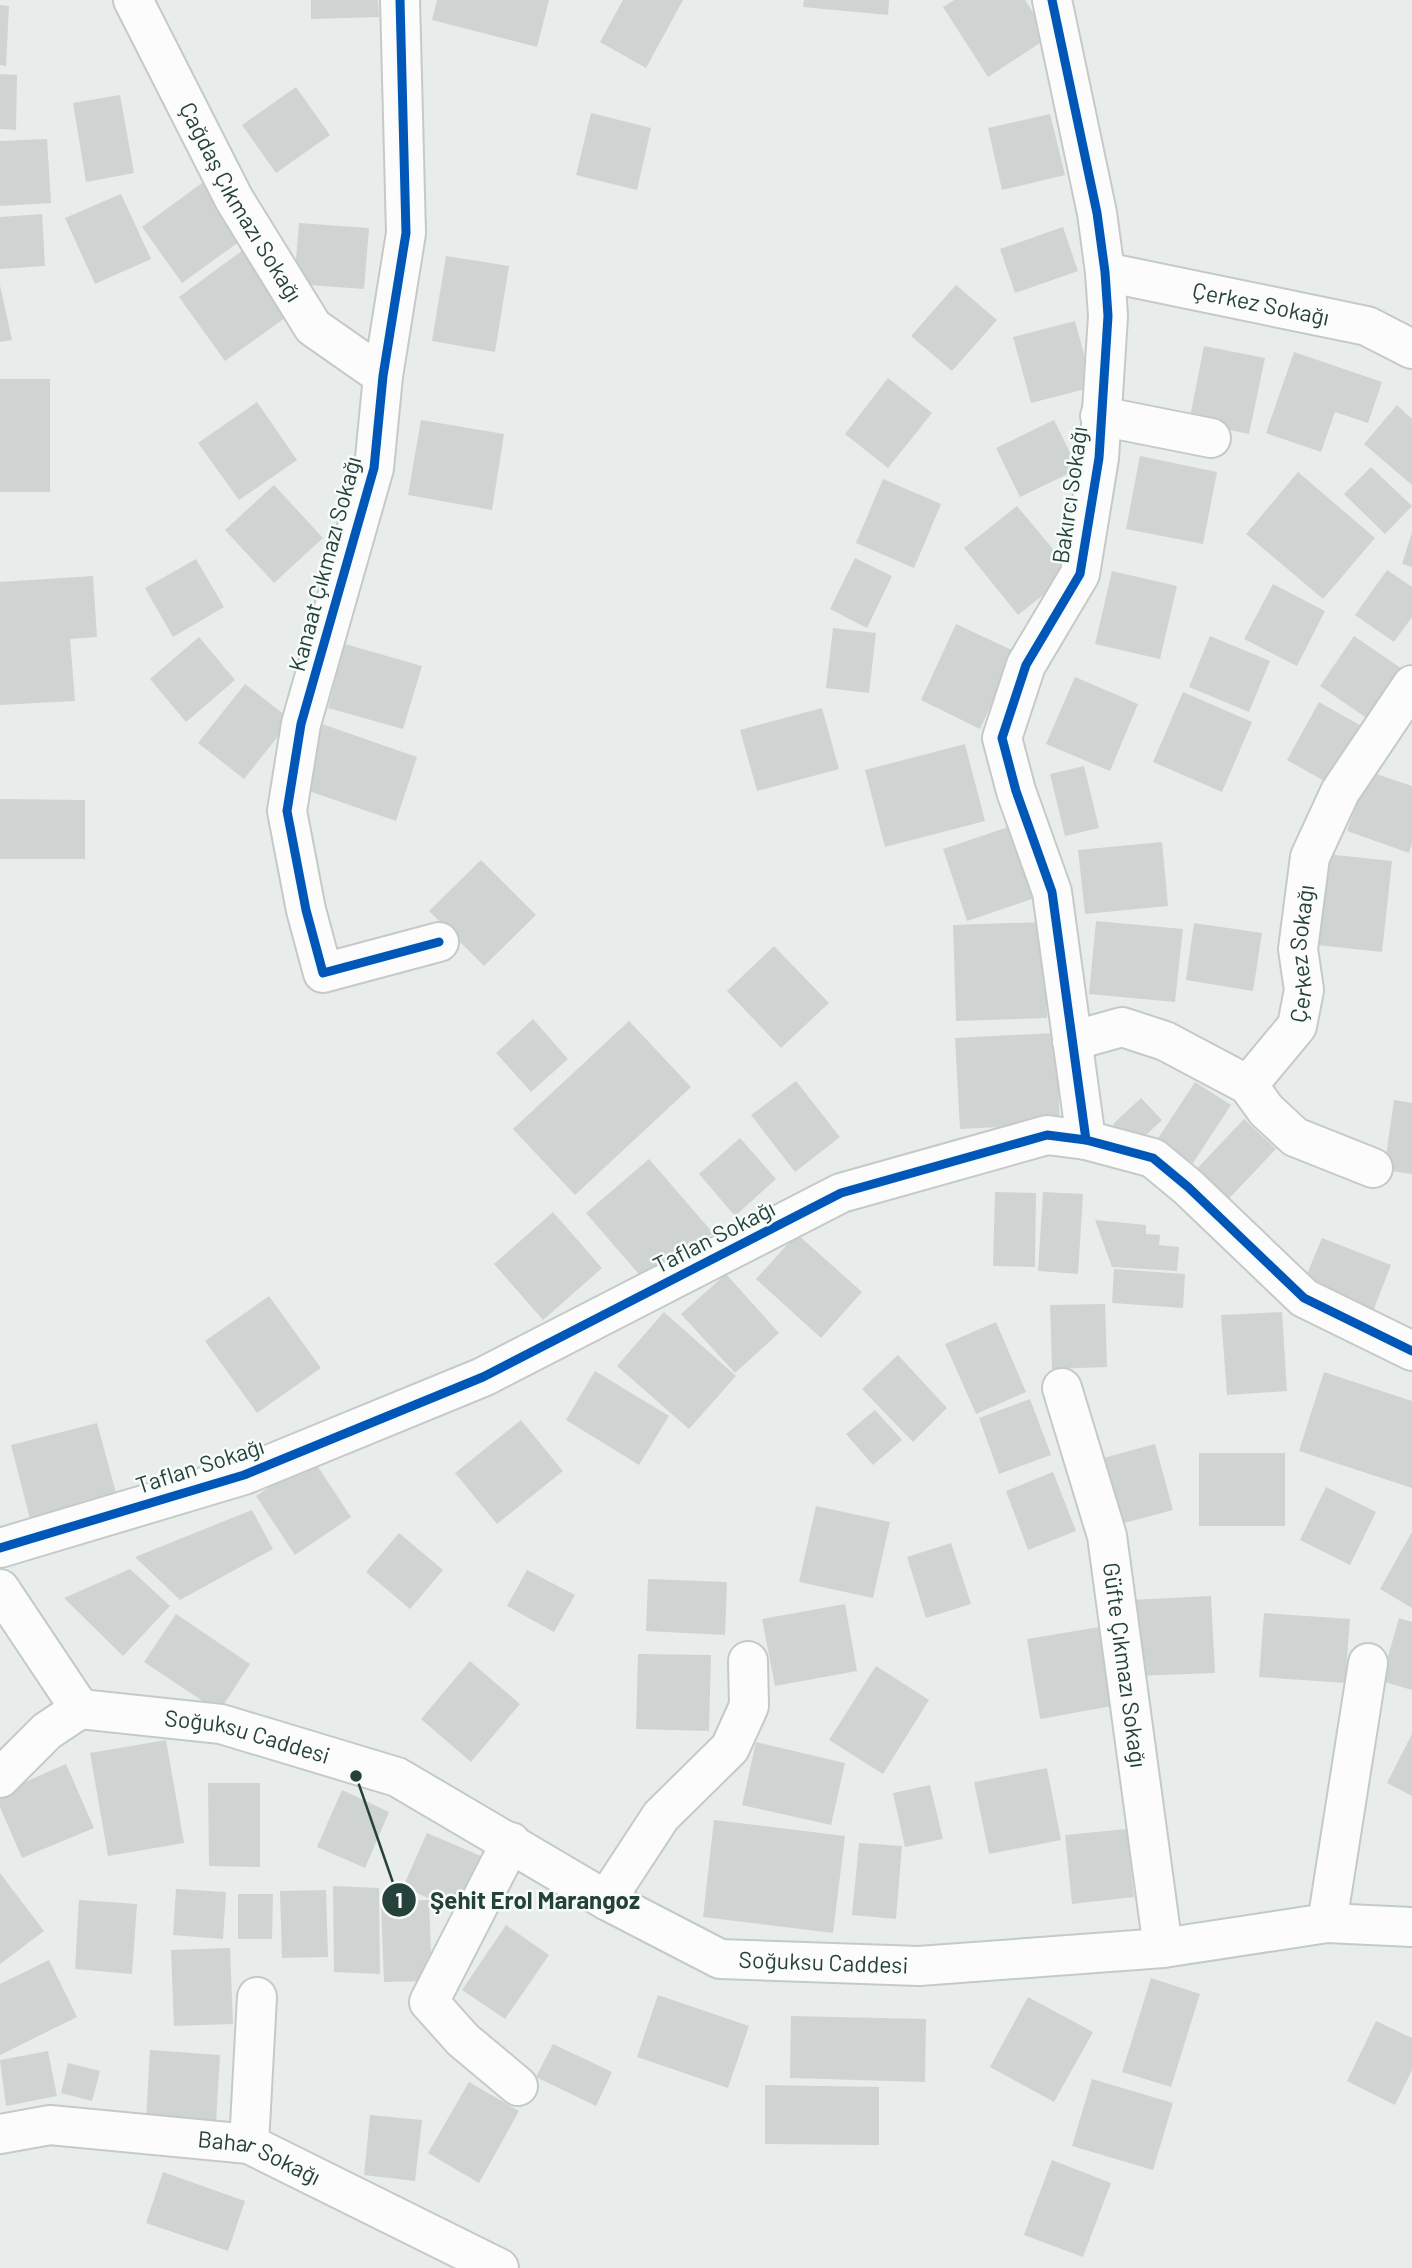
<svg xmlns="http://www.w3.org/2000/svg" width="1412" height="2268" font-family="Barlow,sans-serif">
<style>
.building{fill:#cfd4d2}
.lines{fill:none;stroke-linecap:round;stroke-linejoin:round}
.street-casing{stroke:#c5cac8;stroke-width:42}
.secondary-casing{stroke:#c3cbc8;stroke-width:42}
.street{stroke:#fcfcfc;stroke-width:38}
.secondary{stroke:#fcfcfc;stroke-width:38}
.cycleway-casing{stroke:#f7fbf9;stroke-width:13}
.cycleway{stroke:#0057b8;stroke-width:9}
.labels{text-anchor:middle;stroke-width:5;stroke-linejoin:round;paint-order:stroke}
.street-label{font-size:23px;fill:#24423a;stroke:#f7fbf9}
.leader{fill:none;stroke:#24423a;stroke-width:2.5}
.callout-dot{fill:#24423a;stroke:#f7fbf9;stroke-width:2.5}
.mark-label{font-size:21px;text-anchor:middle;font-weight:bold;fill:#fff}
.callout-label{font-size:24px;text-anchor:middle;font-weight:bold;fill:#24423a;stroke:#f7fbf9;stroke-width:5;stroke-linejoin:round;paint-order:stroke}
</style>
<rect width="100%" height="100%" fill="#e8edeb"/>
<g class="building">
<path d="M311 0H378L379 17 311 19Z"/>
<path d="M437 0H549L537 47 432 20Z"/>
<path d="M623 0H683L646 68 600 42Z"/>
<path d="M804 0H889L888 15 803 7Z"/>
<path d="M954 0H1025L1049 37 988 77 943 7Z"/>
<path d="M0 5 9 6 6 66 0 65Z"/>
<path d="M0 74 17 75 16 130 0 129Z"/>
<path d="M296 87 330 135 276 173 242 125Z"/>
<path d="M120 95 134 173 86 182 73 103Z"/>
<path d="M591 113 651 128 637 190 576 175Z"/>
<path d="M1050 114 1065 175 1002 190 988 128Z"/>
<path d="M47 139 51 203 0 206V141Z"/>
<path d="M202 183 243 239 182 283 142 227Z"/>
<path d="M121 194 151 259 95 284 65 218Z"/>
<path d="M42 214 45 266 0 269V217Z"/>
<path d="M299 223 369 228 364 289 294 284Z"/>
<path d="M1063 227 1078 271 1015 293 1000 249Z"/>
<path d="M243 250 289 315 225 361 179 297Z"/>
<path d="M446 256 509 266 495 352 432 341Z"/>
<path d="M0 285 12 340 0 342Z"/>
<path d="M956 285 997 320 952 371 911 336Z"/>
<path d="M1075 321 1093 387 1031 403 1013 337Z"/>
<path d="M1204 346 1265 358 1249 434 1189 422Z"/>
<path d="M1294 352 1382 382 1368 423 1335 412 1321 452 1266 433Z"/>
<path d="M888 378 932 413 888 468 845 434Z"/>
<rect x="0" y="379" width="50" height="113"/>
<path d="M257 402 297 460 239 500 198 443Z"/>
<path d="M1397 405 1412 419V485L1364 444Z"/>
<path d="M421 420 504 434 492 510 408 495Z"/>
<path d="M1054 420 1078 469 1020 497 996 448Z"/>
<path d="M1140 456 1217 472 1203 544 1126 529Z"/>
<path d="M1371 467 1412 506 1385 534 1344 494Z"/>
<path d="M1298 472 1375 538 1323 599 1246 534Z"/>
<path d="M883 479 941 504 914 568 856 543Z"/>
<path d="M274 485 323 538 274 583 225 530Z"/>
<path d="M1017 506 1072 572 1018 615 964 548Z"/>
<path d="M1412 532V567L1402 564Z"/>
<path d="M855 558 892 576 867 628 830 609Z"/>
<path d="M196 559 224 607 173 637 145 588Z"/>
<path d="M1387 570 1412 587V617L1394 642 1355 615Z"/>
<path d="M1112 571 1177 586 1160 659 1095 644Z"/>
<path d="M93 576 97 637 70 639 75 701 0 705V582Z"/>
<path d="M1273 584 1325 611 1297 666 1244 639Z"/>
<path d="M956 624 1016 652 980 729 921 700Z"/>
<path d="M833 628 876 633 869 693 826 688Z"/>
<path d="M1210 636 1270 661 1249 712 1189 687Z"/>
<path d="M1354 636 1405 671 1371 721 1320 686Z"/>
<path d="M199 637 235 680 186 722 150 679Z"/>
<path d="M345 644 422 666 403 729 328 708Z"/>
<path d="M1075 677 1138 704 1110 771 1046 744Z"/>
<path d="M245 684 291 720 244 779 198 743Z"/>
<path d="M1183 692 1252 722 1222 792 1153 762Z"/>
<path d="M1319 702 1367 729 1335 787 1287 760Z"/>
<path d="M822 708 839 769 757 791 740 730Z"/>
<path d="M322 724 417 757 396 821 300 788Z"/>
<path d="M965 744 985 821 885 847 865 770Z"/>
<path d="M1084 766 1099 828 1065 836 1050 774Z"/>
<path d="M1368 771 1412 786V843L1409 853 1347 831Z"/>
<path d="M0 799 85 800V859H0Z"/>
<path d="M1011 826 1035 898 967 921 943 849Z"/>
<path d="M1162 842 1168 906 1085 914 1078 850Z"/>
<path d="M1317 853 1392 861 1382 952 1307 944Z"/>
<path d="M481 860 536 915 484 966 429 911Z"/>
<path d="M1096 921 1183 929 1175 1002 1089 994Z"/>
<path d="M1044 922 1047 1018 956 1021 953 925Z"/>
<path d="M1194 923 1262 933 1253 991 1186 980Z"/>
<path d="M774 946 829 1003 781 1048 727 991Z"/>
<path d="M533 1019 568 1059 531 1092 496 1053Z"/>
<path d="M629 1021 691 1087 575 1195 513 1129Z"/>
<path d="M1055 1033 1060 1124 960 1129 955 1038Z"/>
<path d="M796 1081 840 1137 795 1172 751 1115Z"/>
<path d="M1195 1082 1231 1105 1193 1163 1157 1140Z"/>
<path d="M1141 1098 1162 1120 1133 1147 1113 1124Z"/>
<path d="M1394 1100 1412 1103V1174L1384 1170Z"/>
<path d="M1244 1119 1276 1149 1222 1206 1190 1176Z"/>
<path d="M740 1138 776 1179 735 1216 699 1174Z"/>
<path d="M649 1159 713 1233 650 1287 586 1213Z"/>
<path d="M995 1192 1036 1193 1035 1267 993 1266Z"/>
<path d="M1043 1192 1083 1194 1078 1274 1038 1271Z"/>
<path d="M553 1212 602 1268 543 1320 494 1264Z"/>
<path d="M1095 1220 1146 1225V1234L1160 1235 1159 1245 1179 1247 1177 1271 1112 1267Z"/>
<path d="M797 1234 862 1292 821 1338 756 1279Z"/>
<path d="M1322 1238 1391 1265 1370 1319 1300 1291Z"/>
<path d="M1114 1269 1185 1274 1183 1308 1112 1303Z"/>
<path d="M726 1274 779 1333 735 1373 681 1314Z"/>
<path d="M269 1296 321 1368 257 1413 205 1341Z"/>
<path d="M1105 1304 1107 1367 1052 1369 1050 1305Z"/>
<path d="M664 1312 736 1376 689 1429 617 1366Z"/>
<path d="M1282 1312 1287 1391 1227 1395 1221 1315Z"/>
<path d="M996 1322 1026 1392 976 1414 945 1344Z"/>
<path d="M898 1355 947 1408 913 1442 862 1389Z"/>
<path d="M595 1371 669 1416 639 1465 566 1420Z"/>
<path d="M1324 1372 1412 1401V1488L1299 1451Z"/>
<path d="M1030 1399 1051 1455 999 1474 979 1418Z"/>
<path d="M875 1410 902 1440 873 1465 846 1434Z"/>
<path d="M521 1420 563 1471 497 1524 455 1473Z"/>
<path d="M97 1423 118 1500 31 1523 11 1445Z"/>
<path d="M1155 1444 1173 1510 1113 1526 1096 1460Z"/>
<rect x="1199" y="1453" width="86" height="73"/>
<path d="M312 1458 351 1517 295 1555 256 1496Z"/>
<path d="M1053 1472 1076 1531 1028 1550 1006 1491Z"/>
<path d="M1326 1487 1376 1512 1350 1565 1300 1540Z"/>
<path d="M816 1506 890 1522 873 1598 799 1582Z"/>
<path d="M252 1510 273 1549 180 1600 135 1557Z"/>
<path d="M1412 1532V1608L1380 1589Z"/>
<path d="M399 1533 443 1570 410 1609 366 1572Z"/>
<path d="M951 1543 971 1604 926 1618 907 1557Z"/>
<path d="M130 1569 170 1606 123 1656 64 1598Z"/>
<path d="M527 1570 575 1595 554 1632 507 1606Z"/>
<path d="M648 1579 727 1582 725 1635 646 1631Z"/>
<path d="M1211 1596 1215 1673 1133 1676 1130 1600Z"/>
<path d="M845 1604 857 1671 775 1686 762 1619Z"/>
<path d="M1264 1613 1350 1619 1345 1683 1259 1677Z"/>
<path d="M176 1614 250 1664 219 1712 144 1662Z"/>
<path d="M1399 1618 1412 1622V1690L1381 1681Z"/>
<path d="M1099 1627 1112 1706 1040 1719 1027 1639Z"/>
<path d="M638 1654 711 1655 709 1731 636 1729Z"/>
<path d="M470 1661 520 1704 471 1762 421 1719Z"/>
<path d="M876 1666 929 1700 883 1774 829 1740Z"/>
<path d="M1412 1734V1796L1387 1783Z"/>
<path d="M166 1740 184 1843 108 1856 90 1753Z"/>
<path d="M756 1742 845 1763 831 1825 742 1805Z"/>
<path d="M66 1764 94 1828 22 1858 0 1807V1793Z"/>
<path d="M1047 1768 1061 1840 989 1854 974 1782Z"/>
<path d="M208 1783H260V1867L209 1866Z"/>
<path d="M930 1785 943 1839 905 1847 893 1793Z"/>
<path d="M342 1790 389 1812 365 1868 317 1847Z"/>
<path d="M714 1820 845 1836 833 1933 703 1917Z"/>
<path d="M1127 1829 1134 1897 1072 1904 1065 1835Z"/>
<path d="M427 1833 488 1859 465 1914 403 1887Z"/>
<path d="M859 1843 902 1846 896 1919 852 1915Z"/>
<path d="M0 1873 44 1931 0 1964Z"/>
<path d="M333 1886 379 1888 380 1974 334 1972Z"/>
<path d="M176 1889 226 1892 223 1939 173 1935Z"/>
<path d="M326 1890 328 1957 282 1958 280 1891Z"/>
<path d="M238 1894H273L272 1939H238Z"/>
<path d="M79 1900 137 1904 132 1974 75 1969Z"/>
<path d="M429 1900 432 1981 384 1982 381 1901Z"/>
<path d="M506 1925 549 1955 505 2019 462 1990Z"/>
<path d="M230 1948 233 2024 174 2026 171 1950Z"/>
<path d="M49 1960 77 2017 0 2055V1984Z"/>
<path d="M1151 1978 1200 1994 1171 2087 1122 2072Z"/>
<path d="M658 1995 749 2026 728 2088 637 2057Z"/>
<path d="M1028 1997 1093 2032 1054 2102 990 2067Z"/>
<path d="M791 2016 926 2019 925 2082 790 2078Z"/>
<path d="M1376 2021 1412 2038V2070L1395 2105 1347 2081Z"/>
<path d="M553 2044 612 2072 596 2106 536 2077Z"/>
<path d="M150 2050 220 2055 216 2123 146 2119Z"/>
<path d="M48 2051 57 2096 6 2106 0 2060Z"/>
<path d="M68 2063 100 2071 92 2101 61 2093Z"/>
<path d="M1092 2079 1173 2103 1153 2170 1072 2146Z"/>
<path d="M469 2082 519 2111 479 2183 428 2153Z"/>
<path d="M765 2085 879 2087V2145L765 2144Z"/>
<path d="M370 2115 422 2120 415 2181 364 2175Z"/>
<path d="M1052 2160 1111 2183 1083 2257 1024 2235Z"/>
<path d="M163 2172 245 2201 228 2251 146 2223Z"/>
</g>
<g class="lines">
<g class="street-casing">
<g id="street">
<path id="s1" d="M133 0 234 199 313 327 383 376"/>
<path d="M400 0 406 233 383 376 374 468 301 724 287 811 306 910 323 973 439 942"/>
<path d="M1052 0 1097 213 1105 272 1108 316 1099 458 1080 574 1026 665 1002 738 1016 791 1052 892 1086 1140"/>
<path id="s2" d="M1105 272 1367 326 1412 349"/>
<path d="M1100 416 1211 438"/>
<path id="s3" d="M1072 1041 1122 1027 1165 1041 1248 1085 1297 1026 1304 990 1298 949 1310 857 1340 792 1412 685"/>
<path d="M1248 1085 1266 1110 1295 1137 1373 1168"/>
<path id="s4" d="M1062 1388 1107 1536 1163 1948"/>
<path d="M0 1548 244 1475 483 1377 841 1193 1047 1135 1086 1140 1153 1158 1188 1187 1304 1298 1412 1351"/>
<path d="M511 1842 429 2002 463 2040 518 2086"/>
<path d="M606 1900 661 1816 730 1748 749 1706 748 1661"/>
<path d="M1327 1923 1368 1663"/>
<path id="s5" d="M0 2134 50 2125 249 2144 499 2268"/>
<path d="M249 2144 257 1997"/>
</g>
</g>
<g class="secondary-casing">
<g id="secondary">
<path d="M0 1589 80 1709"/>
<path id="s6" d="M80 1709 221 1724 397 1777 606 1900 720 1959 919 1966 1163 1948 1327 1923 1412 1927"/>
<path d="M0 1778 47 1731 80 1709"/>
</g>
</g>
<use href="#street" class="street"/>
<use href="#secondary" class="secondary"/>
<g class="cycleway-casing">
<g id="cycleway">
<path d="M400 0 406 233 383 376 374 468 301 724 287 811 306 910 323 973 439 942"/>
<path d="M1052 0 1097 213 1105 272 1108 316 1099 458 1080 574 1026 665 1002 738 1016 791 1052 892 1086 1140"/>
<path d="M0 1548 244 1475 483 1377 841 1193 1047 1135 1086 1140 1153 1158 1188 1187 1304 1298 1412 1351"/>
</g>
</g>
<use href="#cycleway" class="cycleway"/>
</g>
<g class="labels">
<g class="street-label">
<text dy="8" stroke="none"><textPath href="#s1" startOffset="229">Çağdaş Çıkmazı Sokağı</textPath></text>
<text dy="8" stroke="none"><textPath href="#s2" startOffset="159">Çerkez Sokağı</textPath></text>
<text transform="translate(1070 495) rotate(-82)" y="8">Bakırcı Sokağı</text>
<text transform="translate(325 564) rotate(-75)" y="8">Kanaat Çıkmazı Sokağı</text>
<text dy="8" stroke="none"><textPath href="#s3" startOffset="341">Çerkez Sokağı</textPath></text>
<text transform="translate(714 1237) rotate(-27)" y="8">Taflan Sokağı</text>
<text transform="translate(200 1466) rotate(-18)" y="8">Taflan Sokağı</text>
<text dy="8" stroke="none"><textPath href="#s4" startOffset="285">Güfte Çıkmazı Sokağı</textPath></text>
<text dy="8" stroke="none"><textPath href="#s6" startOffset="170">Soğuksu Caddesi</textPath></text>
<text dy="8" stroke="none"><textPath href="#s6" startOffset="800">Soğuksu Caddesi</textPath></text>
<text dy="8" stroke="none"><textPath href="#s5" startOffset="264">Bahar Sokağı</textPath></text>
</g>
</g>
<path class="leader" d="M356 1776L399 1900"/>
<g class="callout-dot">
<circle cx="356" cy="1776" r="7"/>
<circle cx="399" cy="1900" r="18"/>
</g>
<g class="mark-label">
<text x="399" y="1908">1</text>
</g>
<g class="callout-label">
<text x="535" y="1909">Şehit Erol Marangoz</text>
</g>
</svg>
